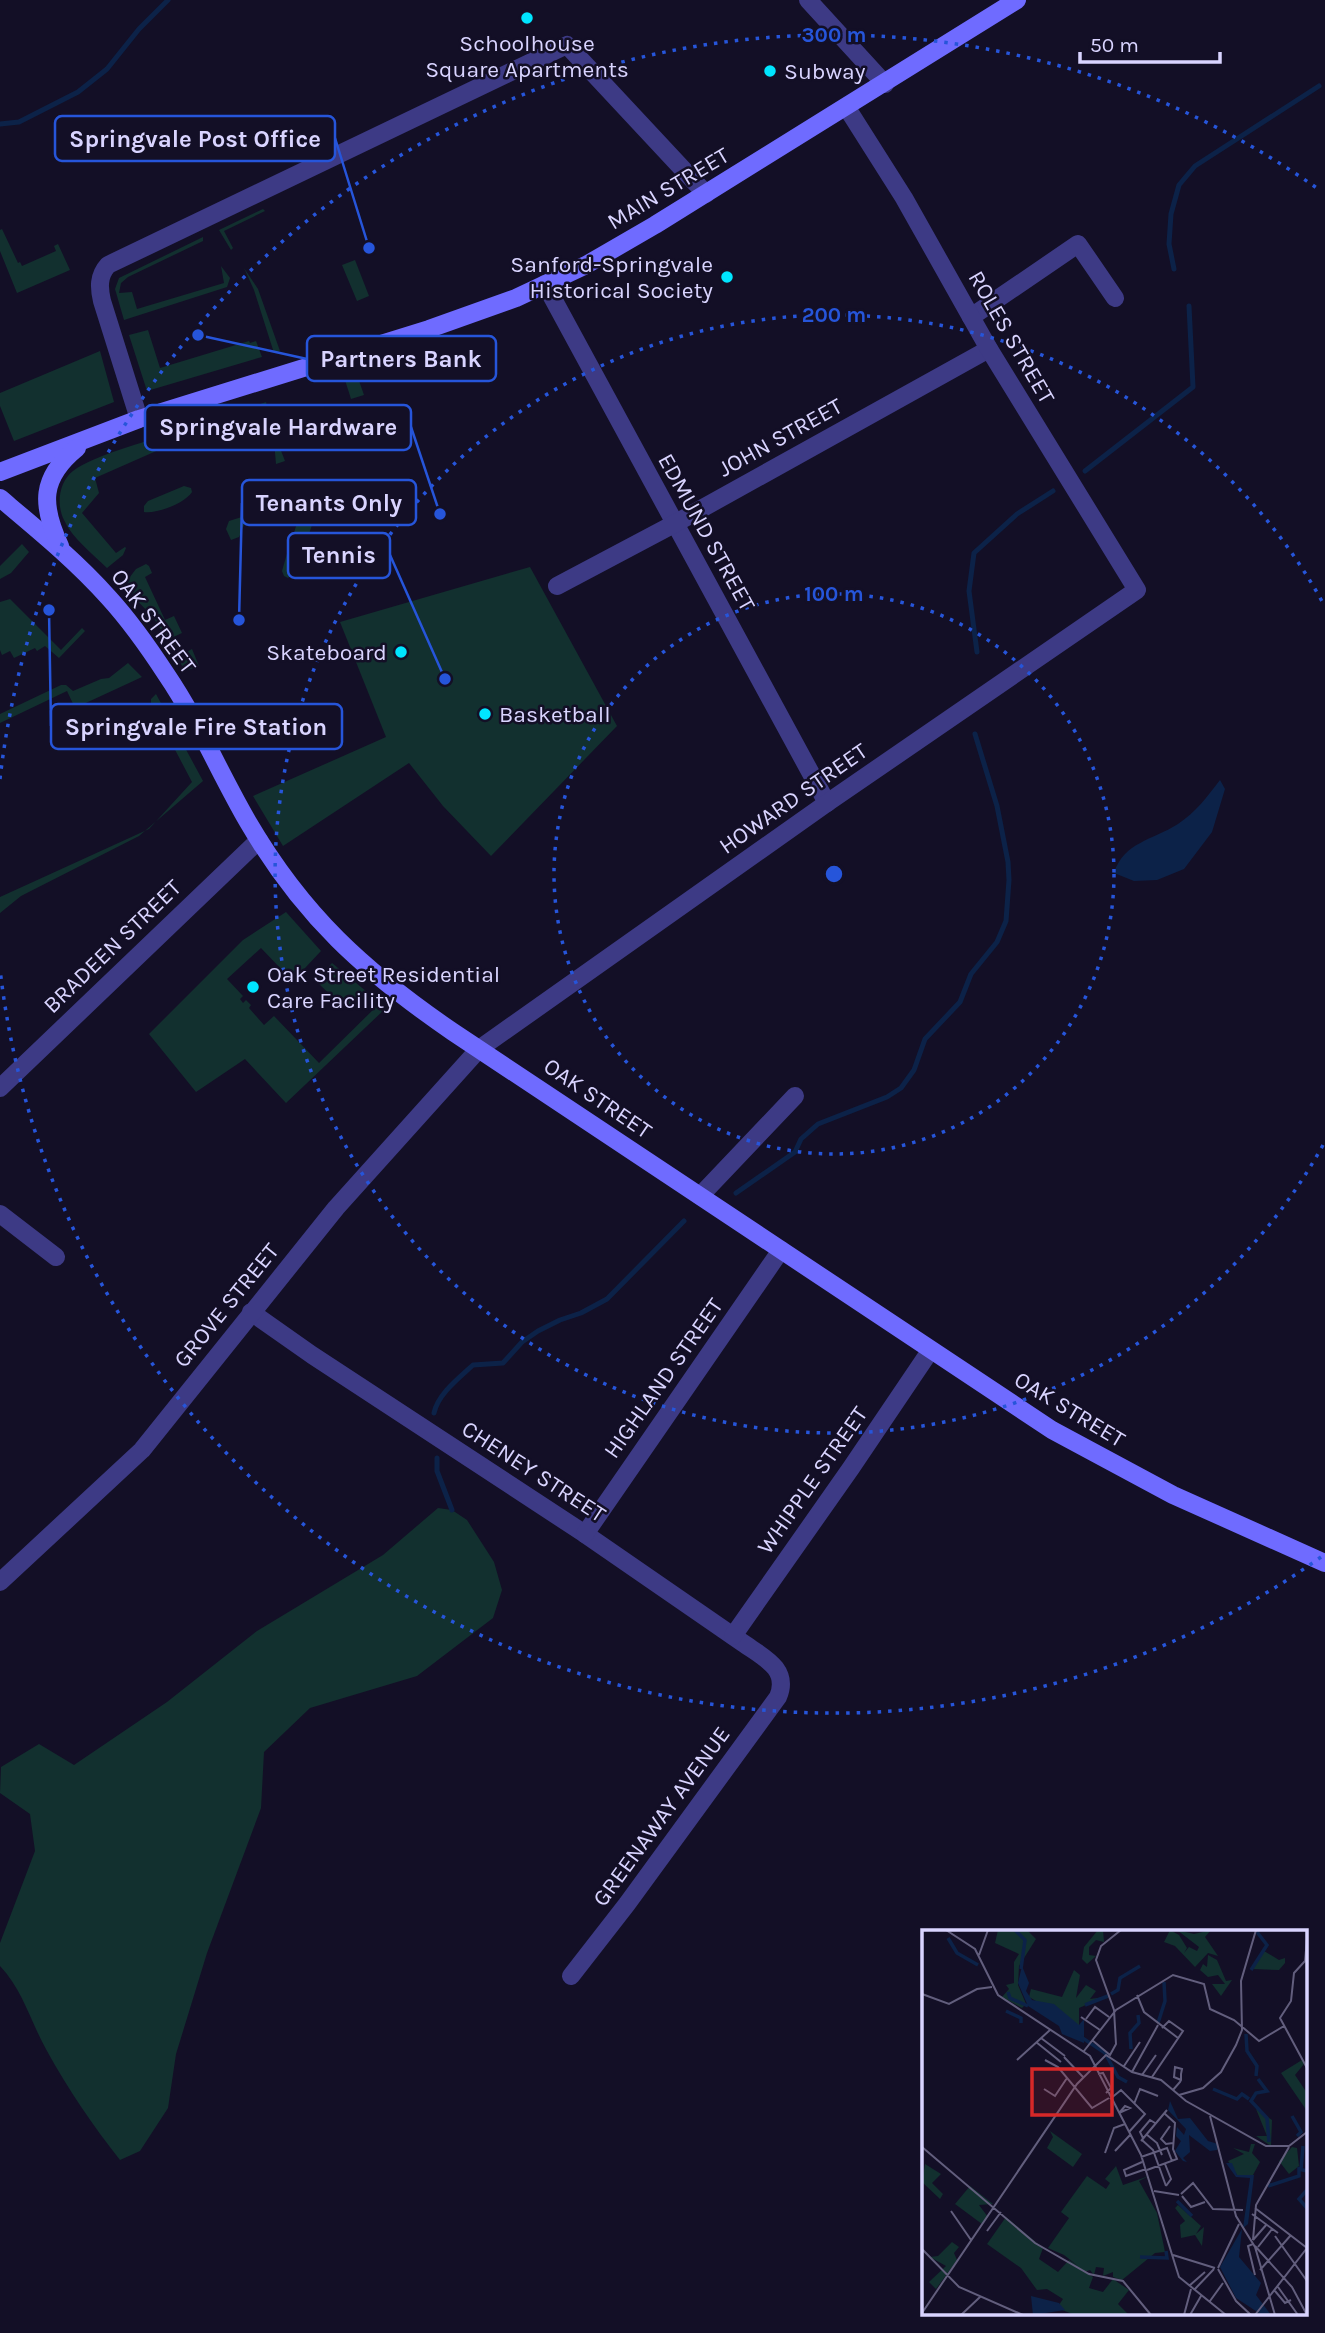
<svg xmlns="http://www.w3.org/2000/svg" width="1325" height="2333" font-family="Karla,sans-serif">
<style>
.green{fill:#12302f}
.water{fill:#0c2248}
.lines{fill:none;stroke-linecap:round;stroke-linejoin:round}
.stream{stroke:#0c2248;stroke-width:5}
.street{stroke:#3d3a85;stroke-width:18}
.secondary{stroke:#6f6bff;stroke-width:18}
.ring{fill:none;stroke:#2655da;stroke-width:3.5;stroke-dasharray:3.5 7}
.poi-dot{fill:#00e5ff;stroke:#130f26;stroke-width:2.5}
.labels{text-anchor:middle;stroke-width:5;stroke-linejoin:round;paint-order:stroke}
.poi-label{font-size:23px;fill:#d9d4ff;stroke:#130f26;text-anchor:start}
.street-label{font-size:23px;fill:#d9d4ff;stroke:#130f26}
.inset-river{fill:none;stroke:#0c2248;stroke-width:3.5}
.inset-road{fill:none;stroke:#625e7d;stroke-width:2}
.view{fill:#d62828;fill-opacity:0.15;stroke:#d62828;stroke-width:3.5}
.inset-edge{fill:none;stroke:#d9d4ff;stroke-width:3.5}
.centre{fill:#2655da;stroke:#130f26;stroke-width:3.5}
.ring-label{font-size:21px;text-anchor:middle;font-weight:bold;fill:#2655da;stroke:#130f26;stroke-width:5;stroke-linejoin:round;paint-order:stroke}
.leader{fill:none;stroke:#2655da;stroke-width:2.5}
.callout-dot{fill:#2655da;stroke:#130f26;stroke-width:2.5}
.callout{fill:#130f26;stroke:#2655da;stroke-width:2.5}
.callout-label{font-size:24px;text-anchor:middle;font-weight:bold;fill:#d9d4ff}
</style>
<rect width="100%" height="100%" fill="#130f26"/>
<g class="green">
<path d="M263 209 265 211 224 231 233 248 231 250 219 230Z"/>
<path d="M2 229 18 263 20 262 22 266 56 251 54 246 58 244 70 270 17 293 0 251V230Z"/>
<path d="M203 237V241L128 277 121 283 119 293 132 292 137 309 224 283 221 266 230 278 227 287 124 320 115 289 119 278Z"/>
<path d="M355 260 369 296 357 301 342 265Z"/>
<path d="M244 268 258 289 280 351 274 353 254 290Z"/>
<path d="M148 330 160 368 249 341 250 343 256 341 262 357 147 391 129 335Z"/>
<path d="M100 351 114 402 14 441 0 406V393Z"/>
<path d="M357 375 364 395 351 399 345 380Z"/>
<path d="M266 402 273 430 285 461 276 464 273 430 216 431 215 420Z"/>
<path d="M185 430 186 449 183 450 179 441 95 478 99 493 82 513 116 553 125 547 126 548 123 555 107 568C93 554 72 538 64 520 56 504 59 482 73 471 93 455 158 438 185 430Z"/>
<path d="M184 486 191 488 192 492C185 503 157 514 144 512V506L148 501Z"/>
<path d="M245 516 246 520 239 537 231 540 226 529 229 521Z"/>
<path d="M310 517 312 525 307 540 293 536 297 523Z"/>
<path d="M22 544 29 552 11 573 0 579V566Z"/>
<path d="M288 550 300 554 302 557 297 570 288 578 284 576 282 571Z"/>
<path d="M146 564 149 566 152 573 145 577 165 620 174 616 182 633 167 640 153 617 123 586 136 569Z"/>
<path d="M530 567 617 726 491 856 443 806 409 763 283 846 253 796 386 737 340 622Z"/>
<path d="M10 599 61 650 82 628 85 631 59 658 45 646 37 651 35 648 14 658 10 651 2 655 0 650V602Z"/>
<path d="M192 649 199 666 185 671 177 657Z"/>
<path d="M128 663 142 677 75 708 67 691 0 723V714L61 685H66L73 691 101 679 109 678Z"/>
<path d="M156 694 203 781 139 836 21 896 0 913V897L149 829 192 782 151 704V699Z"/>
<path d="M286 912 321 951 290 984 279 971 281 969 261 948 227 979 243 996 240 999 243 1003 246 1000 251 1005 249 1008 264 1025 274 1016 319 1063 380 1003 386 1008 286 1103 245 1059 196 1092 149 1034 243 940Z"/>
<path d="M332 963 367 992 356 1004 347 1008 340 1004 318 983 319 977Z"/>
<path d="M438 1508 452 1510 467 1520 494 1562 502 1590 493 1618 417 1676 310 1708 264 1752 261 1808 207 1953 176 2054 168 2108 140 2151 120 2160C93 2126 68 2089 47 2051 31 2023 23 1990 0 1966V1943L35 1851 30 1814 0 1793 1 1767 39 1744 74 1765 167 1702 257 1631 383 1555Z"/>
</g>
<path class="water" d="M1220 780 1225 789 1212 832 1184 869 1157 880 1134 881 1114 873C1124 842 1153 840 1178 824 1196 812 1207 797 1220 780Z"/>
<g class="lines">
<g class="stream">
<path d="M0 124 19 122 78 92 107 69 139 29 168 0"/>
<path d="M1174 269 1169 244 1171 214 1179 185 1195 166 1319 86"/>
<path d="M1085 471 1193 387 1189 306"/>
<path d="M977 652 969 591 974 553 1017 514 1053 491"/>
<path d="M736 1193 795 1152 801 1139 818 1124 887 1097 901 1088 914 1070 925 1039 960 1002 971 974 997 942 1006 921 1009 880 1008 862 997 806 975 734"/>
<path d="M434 1413C438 1394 459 1378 473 1365L503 1363 522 1342 538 1331 560 1320 581 1313 607 1299 684 1221"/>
<path d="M437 1458V1471L452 1510"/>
</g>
<g class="street">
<path d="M808 0 885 84"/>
<path d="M545 284 827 803"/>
<path d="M971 317 1078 244 1115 298"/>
<path d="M139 419 102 301C99 288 98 276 108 265L567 45 706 194"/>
<path d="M557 586 674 524 989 349"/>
<path d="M0 1088 259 840"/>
<path d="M700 1196 795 1096"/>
<path d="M0 1214 56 1257"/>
<path d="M251 1312 312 1355 585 1534 743 1643C763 1657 790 1669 778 1697L627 1904 571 1976"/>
<path d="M585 1534 781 1250"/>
<path d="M0 1582 142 1450 336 1208 479 1049 827 803 1137 590 989 349 904 198 847 108"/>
<path d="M733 1636 851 1468 930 1351"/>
</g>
<g class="secondary">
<path d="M0 472 139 419 429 329 516 298 586 265 655 225 1017 0"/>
<path d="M0 498C38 530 76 561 109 598 130 621 149 648 166 674 198 721 220 774 248 822 303 916 364 971 453 1032L1052 1430 1173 1495 1325 1563"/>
<path d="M60 546C41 505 40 478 77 448"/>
</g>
</g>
<g class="ring">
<circle cx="834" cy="874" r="280"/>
<path d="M1323 1145A559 559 0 1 1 1323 603"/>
<path d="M1321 1557A839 839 0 0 1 0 969M0 779A839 839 0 0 1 1321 191"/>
</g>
<g class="poi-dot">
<circle cx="527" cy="18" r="7"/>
<circle cx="770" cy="71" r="7"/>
<circle cx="727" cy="277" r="7"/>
<circle cx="401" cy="652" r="7"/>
<circle cx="485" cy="714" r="7"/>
<circle cx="253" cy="987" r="7"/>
</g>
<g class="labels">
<g class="poi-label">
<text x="527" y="51" text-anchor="middle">Schoolhouse<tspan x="527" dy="26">Square Apartments</tspan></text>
<text x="784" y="79">Subway</text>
<text x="713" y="272" text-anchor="end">Sanford-Springvale<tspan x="713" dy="26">Historical Society</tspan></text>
<text x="387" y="660" text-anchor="end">Skateboard</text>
<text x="499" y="722">Basketball</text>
<text x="267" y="982">Oak Street Residential<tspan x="267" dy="26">Care Facility</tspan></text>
</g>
<g class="street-label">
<text transform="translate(668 188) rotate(-31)" y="8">MAIN STREET</text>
<text transform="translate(1012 337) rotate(60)" y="8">ROLES STREET</text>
<text transform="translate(780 437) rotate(-29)" y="8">JOHN STREET</text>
<text transform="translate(707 532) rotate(61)" y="8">EDMUND STREET</text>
<text transform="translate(154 621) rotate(53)" y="8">OAK STREET</text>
<text transform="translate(793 798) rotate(-35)" y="8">HOWARD STREET</text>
<text transform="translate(112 946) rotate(-44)" y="8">BRADEEN STREET</text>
<text transform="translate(598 1098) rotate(34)" y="8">OAK STREET</text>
<text transform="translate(226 1305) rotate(-51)" y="8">GROVE STREET</text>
<text transform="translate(663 1378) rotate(-55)" y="8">HIGHLAND STREET</text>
<text transform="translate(1070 1409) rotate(31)" y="8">OAK STREET</text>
<text transform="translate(534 1471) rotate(33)" y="8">CHENEY STREET</text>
<text transform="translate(812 1480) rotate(-55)" y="8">WHIPPLE STREET</text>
<text transform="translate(661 1816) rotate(-54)" y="8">GREENAWAY AVENUE</text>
</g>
</g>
<g transform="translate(922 1930)">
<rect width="385" height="385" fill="#130f26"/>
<path d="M76 0H105L114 9 97 36 96 55 104 74 100 78 80 67 87 59 84 55 92 53V32L97 24 73 13ZM176 0H181L182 12 174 10 167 17V25L174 26 165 34 160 29 162 17ZM248 0 257 5 265 18 262 23 267 17 275 21 277 17 255 0 272 4 289 0 283 7 296 26 286 23 273 37 253 16 242 12ZM342 21 357 30 363 28V33L357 40 331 39ZM286 25 295 30 304 51 310 50 299 66 290 54H303L296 45 286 47 278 40 281 34 285 37ZM152 40 158 45 154 68 164 55 174 61 168 69 182 67 157 78V96L107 67 109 59 140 67ZM380 130 382 134 373 145 385 163V181L359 143ZM334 179 350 190 349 216 334 206H345ZM128 201 160 224 151 237 125 218 131 207ZM329 214H333L330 223 338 232 331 245H315L306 231 322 224 311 218 327 222ZM370 217 375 218 377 236 367 244 357 231ZM3 234 19 244 10 253 21 264 18 269 0 252ZM194 236 201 255 227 246 217 251 235 283 243 322 233 323 200 350 191 347V342L181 346 182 338 174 337 172 345 168 340 163 342 171 347 167 358 181 362 191 349 207 360 196 374 207 385H153L135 378 141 369 125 359 115 360 99 338 65 314 84 287 121 318 117 329 136 342 147 330 156 336 142 325 126 318 147 288 139 282 165 246 184 259 188 253 183 249ZM48 256 71 274 57 275 66 287 60 294 33 274ZM256 275 279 296 274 304 282 297 280 316 273 305 259 308 258 295 263 291 253 278ZM30 312 37 317 32 323 35 330 14 359 7 352 24 336 8 327 16 326Z" fill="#12302f"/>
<path d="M100 36 107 53 104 61 110 70 132 74 157 95 162 89V113L140 104 137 96 106 76 96 53ZM248 171 256 189 268 188 286 211 296 214 295 220 288 221 267 205 268 222 261 228 265 232 261 231 253 221 259 211 254 206 255 197 262 205 264 199 246 180ZM304 233H310L315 245H332L326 294 321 298 328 248 314 247ZM320 299 317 327 339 353 334 365 349 385H340L314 368 298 337ZM109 366 137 373 143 380 111 385Z" fill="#0c2248"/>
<path class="inset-river" d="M93 0 103 10 99 39M26 8 35 23 56 35M329 40 345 15 335 2M86 62 88 68 106 76M189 64 196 60 198 48 218 36M163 75 186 66M84 81 99 88V93M236 93 243 71 242 52M324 104 325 121 335 136 334 146M159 107 183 123 196 147 205 152M209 119 208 103 217 93 216 85M336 149 345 161 334 163 329 171 345 188 347 212M291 159 315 169 320 164 327 169M370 186 379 202 375 206M379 239 381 216M346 256 377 246V239L385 241M385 260 377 269 385 278M255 271 270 286M218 327 245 328 244 321"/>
<path class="inset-road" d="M24 0 53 19 76 65 168 126 219 225 257 347 304 385M385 9 383 31 372 43 369 71 358 88 385 138M57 25 66 0M0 64 27 74 55 59 70 57M215 65 222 82 256 108M159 87 178 100M164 89 173 77 187 87M119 108 143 126M170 110 188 125 194 114 192 80 174 30 179 16 199 0M114 112 139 132M162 121 194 80 251 45 282 54 288 79 312 90 337 111 362 96M142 127 161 147M95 130 128 100M123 130 136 137 170 178 187 168M202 136 218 112M210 142 236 95M176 144 181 143 189 158 184 163M220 145 234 125M230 147 261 101 247 91 240 98M122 159 133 166 145 148M251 160 258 152 259 150V144L260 139 253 137 252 147 259 150M257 165 281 158 299 142 314 115 320 100 319 51 334 0M188 169 199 160 223 184 207 202M212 174 218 159 236 166M197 183 208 178 203 176 198 182M288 186 314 286 333 317 353 385M248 196 239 209 244 214 251 213M224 204 235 213 240 225M221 208 218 202 228 190 233 193M220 210 231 220 244 256M219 211 245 180M0 217 113 313 167 344 201 351 229 385M193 221 208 205M183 223 192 198 203 194M219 227 245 218 250 231M220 232 202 240 204 246 224 239M243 234 249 249 244 256M225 240 255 229 251 219 253 193 242 183M232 261 257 265M259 264 271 253 291 279 321 280M260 266 269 277 283 272M333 278 385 318M29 281 49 310M330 284 356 303M65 301 79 282M353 306 385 351M331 310 334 275 367 217M331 310 345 294M331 314 326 316 333 345M333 316 370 357 385 385M336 317 350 299M0 319 37 357 101 385M251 325 293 338M296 338 317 294M296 339 314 371 329 385M338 340 369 305M267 356 283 342M356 357 376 385M272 360 292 339M353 361 363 373 369 370M288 371 301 353M0 383 155 154 184 125 210 142 239 150 264 171 344 216H367L385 202M39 385 58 367M262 385 269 359M268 385 279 366M333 385 385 318"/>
<path class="view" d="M110 139H190V185H110Z"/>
<rect width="385" height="385" class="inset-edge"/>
</g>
<circle cx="834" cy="874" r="10" class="centre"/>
<g class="ring-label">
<text x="834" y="42">300 m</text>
<text x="834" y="322">200 m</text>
<text x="834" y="601">100 m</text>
</g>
<path class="leader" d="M369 248L335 138M198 335L307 359M440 514L411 427M239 620L242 503M445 679L390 555M49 610L51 726"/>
<g class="callout-dot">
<circle cx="369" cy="248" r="7"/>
<circle cx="198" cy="335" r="7"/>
<circle cx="440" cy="514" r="7"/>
<circle cx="239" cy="620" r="7"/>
<circle cx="445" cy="679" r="7"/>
<circle cx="49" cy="610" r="7"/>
</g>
<g class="callout">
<rect x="55" y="116" width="280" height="45" rx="7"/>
<rect x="307" y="336" width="189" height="45" rx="7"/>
<rect x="145" y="405" width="266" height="45" rx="7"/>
<rect x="242" y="480" width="174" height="45" rx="7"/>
<rect x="288" y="533" width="102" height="45" rx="7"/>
<rect x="51" y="704" width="291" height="45" rx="7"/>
</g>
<g class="callout-label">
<text x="195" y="147">Springvale Post Office</text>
<text x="401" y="367">Partners Bank</text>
<text x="278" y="435">Springvale Hardware</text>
<text x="329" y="511">Tenants Only</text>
<text x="339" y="563">Tennis</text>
<text x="196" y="735">Springvale Fire Station</text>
</g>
<path d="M1080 52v10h140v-10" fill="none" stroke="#d9d4ff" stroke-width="3.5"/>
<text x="1090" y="52" font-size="21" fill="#d9d4ff" stroke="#130f26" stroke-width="5" paint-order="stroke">50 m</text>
</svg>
